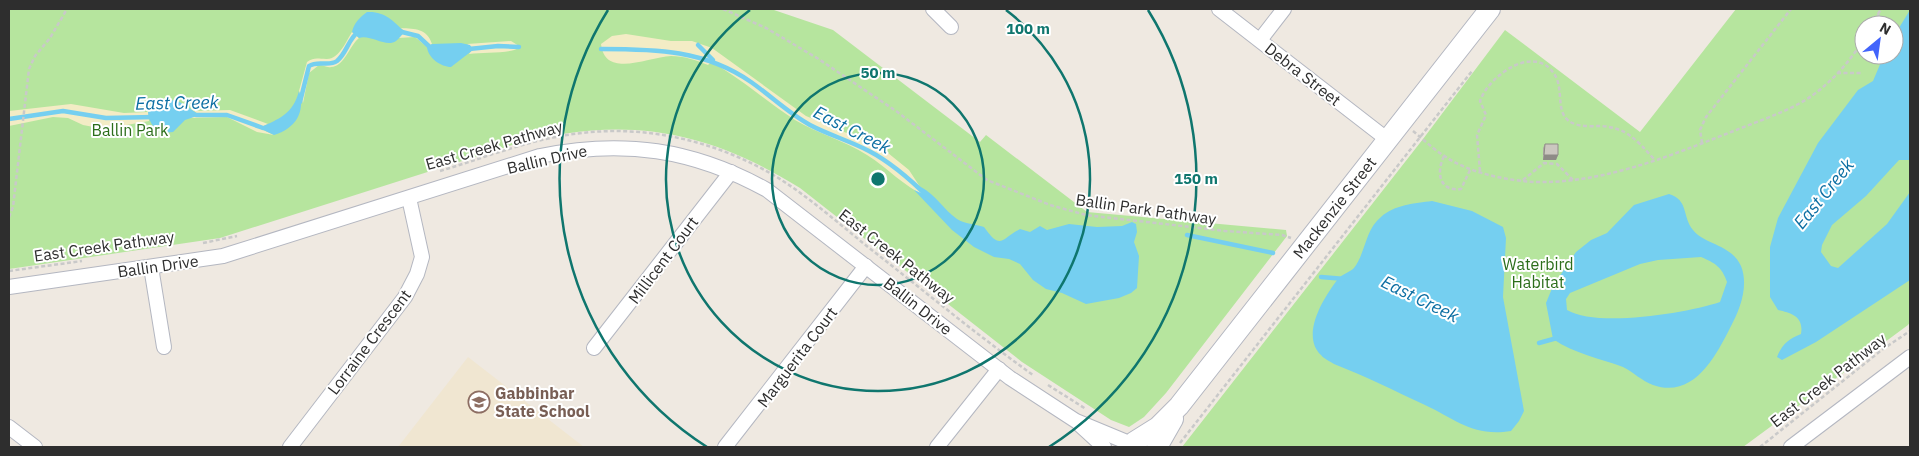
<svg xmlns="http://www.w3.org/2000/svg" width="1919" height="456" font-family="'IBM Plex Sans',sans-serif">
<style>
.education{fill:#f0e6d1}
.green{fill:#b6e59e;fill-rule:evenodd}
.sand{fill:#f3ecc5}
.water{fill:#75cff0;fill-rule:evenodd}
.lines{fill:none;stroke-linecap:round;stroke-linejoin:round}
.stream{stroke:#75cff0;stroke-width:4.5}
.minor-casing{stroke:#b4b7c1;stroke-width:16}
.secondary-casing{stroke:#b4b7c1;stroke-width:22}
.path{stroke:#c9c9c9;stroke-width:2.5;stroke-dasharray:4 2.5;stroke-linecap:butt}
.minor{stroke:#fff;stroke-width:14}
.secondary{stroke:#fff;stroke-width:20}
.wall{fill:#afaba4}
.shaded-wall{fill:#8e8b86}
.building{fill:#cbc7bf;stroke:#8e8b86}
.ring{fill:none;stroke:#0f766e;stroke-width:2.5}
.labels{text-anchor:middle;stroke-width:4;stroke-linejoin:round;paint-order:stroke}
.street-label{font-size:16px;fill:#2e2e2e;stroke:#fff}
.park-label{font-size:16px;fill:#2c6e1b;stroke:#fff}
.education-label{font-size:16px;font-weight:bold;fill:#785e54;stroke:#fff;text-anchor:start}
.water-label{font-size:18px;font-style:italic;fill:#0d6fa3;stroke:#fff}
.centre{fill:#0f766e;stroke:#fff;stroke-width:2.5}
.ring-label{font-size:15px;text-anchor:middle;font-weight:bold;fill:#0f766e;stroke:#fff;stroke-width:4;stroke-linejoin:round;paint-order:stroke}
</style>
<rect width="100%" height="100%" fill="#efe9e1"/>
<path class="education" d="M468 357 584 447H398Z"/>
<g class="green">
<path d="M9 9H771L833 30 980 142 986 135 1087 212 1286 230 1287 236 1166 393 1144 417 1129 427 1111 420 1022 362 800 188C704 128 621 115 512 145L220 238 9 269Z"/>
<path d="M1736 9H1910V322L1908 325 1743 447H1182L1423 139 1505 30 1640 132ZM1864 25H1894V55H1864Z"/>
</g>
<g class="sand">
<path d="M401 28C415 29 427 28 432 44L427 47 415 37 398 38 403 30Z"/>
<path d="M352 32 359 38C350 45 344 67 331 67 327 68 323 65 319 65L309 73 303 103 299 91 307 62C314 57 318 59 326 59 339 60 346 41 352 32Z"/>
<path d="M626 34 671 41H692L712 48 806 116 873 144 888 153 909 170 926 196C903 186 888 168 867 155 845 141 819 134 795 120 766 101 742 79 711 62L708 65C696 60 684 56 671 56 648 57 605 79 601 44L612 36Z"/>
<path d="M511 41 519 46V48C509 54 483 52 469 54L473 48 467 44Z"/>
<path d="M71 104 124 113 148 112 149 121 104 129 83 125 68 118 53 117 9 126V111Z"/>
<path d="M230 110 268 124 259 128 274 135 257 132 227 117 189 118 199 115 194 111Z"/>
</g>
<g class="water">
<path d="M1910 10V160H1899L1866 196 1832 225 1822 245 1821 252 1831 266 1838 268 1887 224 1910 192V280L1816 342 1782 360 1777 357C1782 344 1789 339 1801 334 1804 317 1792 313 1778 310L1770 297V247L1778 218 1818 143 1858 90 1873 81 1884 55H1894V36Z"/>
<path d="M367 12C385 11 393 21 405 32 402 34 399 39 396 41 386 48 370 34 359 38L352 32C354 23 360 17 367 12Z"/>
<path d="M461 43 470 45 473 50 451 67C441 67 428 58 427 47L432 44Z"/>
<path d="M299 91C306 112 295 129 274 135L259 128C279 119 293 114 299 91Z"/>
<path d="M171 100C185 102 189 109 200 115L185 120 173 132C158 134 149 126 148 112L161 102Z"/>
<path d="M921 187C936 195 943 209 957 219 965 224 975 224 984 227 1001 251 1001 239 1020 229L1030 232 1040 226 1047 230 1069 224 1097 227 1122 226 1132 222 1136 224 1137 232 1134 242 1139 256 1137 288 1131 293 1119 298 1086 304 1062 293 1046 289 1033 280 1020 264 1009 259 994 257 974 247 952 230 914 190 926 195Z"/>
<path d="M1669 194C1689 200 1682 217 1693 230 1705 245 1731 244 1741 266 1749 286 1740 310 1730 328 1715 358 1693 399 1653 385 1642 381 1633 372 1623 367 1599 358 1575 354 1553 339L1546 303 1553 286 1576 252 1591 240 1607 233 1634 205ZM1701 257C1715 263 1722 267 1727 282L1720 302C1687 313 1597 328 1567 310L1566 299 1570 293 1640 264 1658 260Z"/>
<path d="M1432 201 1472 211 1503 227 1506 238 1503 297 1524 411 1519 421 1511 431C1473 437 1457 420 1425 405 1395 391 1365 376 1334 364 1330 361 1324 359 1321 355 1300 335 1324 297 1338 279 1342 274 1350 272 1354 268 1366 252 1365 230 1381 217 1394 205 1415 203 1432 201Z"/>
</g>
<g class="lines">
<g class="stream">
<path d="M398 31 418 36 432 49"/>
<path d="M698 45 713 60"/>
<path d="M469 49 498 46 519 47"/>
<path d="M601 49C656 49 705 50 751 82 771 96 788 113 810 125 829 135 850 141 869 151 892 163 911 180 929 198"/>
<path d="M300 102 309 66C318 60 329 67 337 61 347 53 348 39 359 31"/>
<path d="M196 115H227L263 128"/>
<path d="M9 119 63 111 106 118 154 117"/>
<path d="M1187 235 1273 253"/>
<path d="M1321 277 1345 279"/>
<path d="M1539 343 1557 338"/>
</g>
<g class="minor-casing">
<g id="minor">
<path d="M933 9 951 27"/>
<path d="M1219 9 1388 140"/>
<path d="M1260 40 1284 9"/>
<path d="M151 267 164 347"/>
<path d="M9 287 223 256 540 156C623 139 693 149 767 190L1010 378 1076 421 1129 443"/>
<path d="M594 348 731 172"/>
<path d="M1080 425 1104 447"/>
<path d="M9 427 35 447"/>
<path d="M290 447 405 297 417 274 422 257 409 198"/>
<path d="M725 447 866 266"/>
<path d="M937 447 999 369"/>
<path d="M1791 447 1910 357"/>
</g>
</g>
<g class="secondary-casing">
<g id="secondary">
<path id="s1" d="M1134 442 1158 427 1179 406 1490 9"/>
<path d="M1157 447 1173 419"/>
</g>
</g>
<g class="path">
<path d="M723 9 766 28 817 58 896 111 987 180 1050 205 1086 215 1225 231 1282 235 1291 238"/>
<path d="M1878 14 1881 25"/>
<path d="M1871 25 1881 9"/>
<path d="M1837 73H1861"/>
<path d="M1413 131C1424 140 1434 150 1446 157 1470 173 1505 180 1533 182 1602 184 1667 157 1731 132 1756 122 1784 113 1807 99 1829 85 1852 60 1864 38"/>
<path d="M1702 143 1700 130 1706 117 1791 9"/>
<path d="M1444 156C1436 172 1439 192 1461 189L1471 168"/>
<path d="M440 171C487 157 533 138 582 133 649 125 718 142 775 176 808 196 838 223 868 247 923 290 977 335 1033 375"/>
<path d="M1480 171 1477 135 1486 115 1480 101C1489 75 1537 41 1556 77 1564 93 1554 117 1575 124 1582 127 1593 126 1601 126 1628 128 1637 141 1654 159"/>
<path d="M1523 180 1544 163 1557 164 1574 181"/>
<path d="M9 217 13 207 29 69 35 56 50 38 67 9"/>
<path d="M203 243 237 236"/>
<path d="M9 271 82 261"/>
<path d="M1048 385 1086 409"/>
<path d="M1180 443 1472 71"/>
<path d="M1760 447 1883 349 1910 331"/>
</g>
<use href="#minor" class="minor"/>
<use href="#secondary" class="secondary"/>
</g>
<path class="wall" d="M1545 144 1558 155 1556 160H1543V148Z"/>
<path class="shaded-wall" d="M1544 155H1558L1556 160H1543Z"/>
<path class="building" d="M1545 144H1558V155H1544Z"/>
<g class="ring">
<circle cx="878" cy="179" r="106"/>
<path d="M1006 10A212 212 0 1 1 750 10"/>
<path d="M707 447A318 318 0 0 1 608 10M1148 10A318 318 0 0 1 1049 447"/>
</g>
<defs>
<g id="school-ring" transform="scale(1.125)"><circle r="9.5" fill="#fff" stroke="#8d6e63" stroke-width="1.5"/><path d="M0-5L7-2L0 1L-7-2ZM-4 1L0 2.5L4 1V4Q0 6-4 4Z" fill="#8d6e63"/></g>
</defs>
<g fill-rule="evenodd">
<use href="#school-ring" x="479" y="402"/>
</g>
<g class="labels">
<g class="street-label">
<text transform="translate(1303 74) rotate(38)" y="6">Debra Street</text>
<text transform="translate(494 145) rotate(-16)" y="6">East Creek Pathway</text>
<text transform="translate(547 159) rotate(-13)" y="6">Ballin Drive</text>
<text dy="6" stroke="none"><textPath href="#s1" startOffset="310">Mackenzie Street</textPath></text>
<text transform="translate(1146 209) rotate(8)" y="6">Ballin Park Pathway</text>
<text transform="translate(104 246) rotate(-8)" y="6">East Creek Pathway</text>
<text transform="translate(897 256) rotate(38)" y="6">East Creek Pathway</text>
<text transform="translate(663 260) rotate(-53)" y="6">Millicent Court</text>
<text transform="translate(158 266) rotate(-8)" y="6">Ballin Drive</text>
<text transform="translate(918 306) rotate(38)" y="6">Ballin Drive</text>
<text transform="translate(369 342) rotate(-53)" y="6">Lorraine Crescent</text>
<text transform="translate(797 357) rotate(-53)" y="6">Marguerita Court</text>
<text transform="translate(1828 380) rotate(-38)" y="6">East Creek Pathway</text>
</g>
<g class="park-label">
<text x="130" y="136">Ballin Park</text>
<text x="1538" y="270">Waterbird<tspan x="1538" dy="18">Habitat</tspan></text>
</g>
<g class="education-label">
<text x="495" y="399">Gabbinbar<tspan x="495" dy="18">State School</tspan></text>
</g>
<g class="water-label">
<text transform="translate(177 103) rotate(-1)" y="6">East Creek</text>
<text transform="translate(852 130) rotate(27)" y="6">East Creek</text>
<text transform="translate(1824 194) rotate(-51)" y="6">East Creek</text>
<text transform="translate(1420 299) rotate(26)" y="6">East Creek</text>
</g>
</g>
<circle cx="878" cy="179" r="8" class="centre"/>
<g class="ring-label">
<text x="1028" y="34">100 m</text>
<text x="878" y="78">50 m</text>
<text x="1196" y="184">150 m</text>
</g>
<rect width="1919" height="456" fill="none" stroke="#2e2e2e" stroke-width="20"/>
<g transform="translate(1879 40) rotate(29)"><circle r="24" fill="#ffffff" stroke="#ababab"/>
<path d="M0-4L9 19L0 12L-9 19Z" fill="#4264fb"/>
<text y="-8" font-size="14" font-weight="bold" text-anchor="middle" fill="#2e2e2e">N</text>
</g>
</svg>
